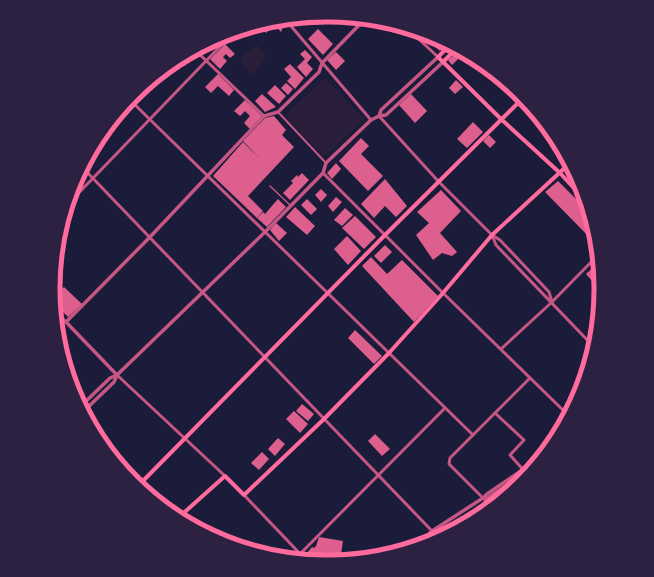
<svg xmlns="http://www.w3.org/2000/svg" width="654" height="577" font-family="'Crimson Pro',serif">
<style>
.green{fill:#2a1e3b}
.building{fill:#dd5f8e}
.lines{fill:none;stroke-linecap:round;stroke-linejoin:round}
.service{stroke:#c65784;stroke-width:1.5}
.pedestrian{stroke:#c65784;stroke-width:2}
.minor{stroke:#c65784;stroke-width:3}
.tertiary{stroke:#c65784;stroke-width:3.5}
.secondary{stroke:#ff6b9d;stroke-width:4}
.rim{fill:none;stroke:#ff6b9d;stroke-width:5}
</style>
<rect width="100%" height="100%" fill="#1b1b3a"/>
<g class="green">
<path d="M257 45 267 56 253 75 243 65 244 63 240 58Z"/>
<path d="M325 78 364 119 324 157 285 116Z"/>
</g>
<g class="building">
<path d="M283 19 285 22 281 32 275 25 280 20Z"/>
<path d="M274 20H278L266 33 258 25Z"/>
<path d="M318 29 333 44 323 55 308 39Z"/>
<path d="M437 39 447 44 440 51 432 44Z"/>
<path d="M225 44 235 54 230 58 226 54 223 57 227 61 220 69 210 59Z"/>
<path d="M305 50 312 57 307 63 313 69 306 77 297 67 305 59 300 54Z"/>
<path d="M336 52 345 61 336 70 327 60Z"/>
<path d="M455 54 459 58 452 65 448 60Z"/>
<path d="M290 64 304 78 295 89 287 81 291 77 284 69Z"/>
<path d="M218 74 234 90 229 96 218 86 211 93 205 87Z"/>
<path d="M456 80 463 87 455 94 449 88Z"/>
<path d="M286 83 293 89 288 95 281 88Z"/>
<path d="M275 85 286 96 279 104 267 93Z"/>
<path d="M262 94 276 107 265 112 255 101Z"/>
<path d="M411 94 427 111 415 123 399 105Z"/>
<path d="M245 100 262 116 250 129 244 123 250 116 245 111 240 116 234 111Z"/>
<path d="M274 116 286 130 282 135 294 147 248 196 263 211 257 218 213 176 243 142 260 159 243 141 265 118Z"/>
<path d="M473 122 483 132 467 148 457 139Z"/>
<path d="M489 135 496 142 490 148 483 141Z"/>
<path d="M361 138 369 146 361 154 383 176 368 191 339 161Z"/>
<path d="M336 163 341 169 332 179 327 173Z"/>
<path d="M302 173 309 180 290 200 283 193 293 183 291 181 297 175 298 177Z"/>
<path d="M385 179 407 206 396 217 385 206 374 218 361 204Z"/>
<path d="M558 181 588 211 595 235 596 244 545 192Z"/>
<path d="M321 189 327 195 321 202 315 195Z"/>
<path d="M441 190 461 211 440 233 457 252 452 256 442 253 433 260 416 235 429 223 417 212Z"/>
<path d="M336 197 342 202 333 212 328 206Z"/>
<path d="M278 199 286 207 267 227 257 218 263 212 265 214Z"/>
<path d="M307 199 317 209 311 215 301 205Z"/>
<path d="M295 207 315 226 307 235 286 217Z"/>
<path d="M345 208 353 215 342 226 334 220Z"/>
<path d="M355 216 376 237 364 249 342 228Z"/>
<path d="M276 223 287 233 279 241 270 230Z"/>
<path d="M347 236 361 251 348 265 334 249Z"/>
<path d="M385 245 392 252 381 263 374 256Z"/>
<path d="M371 257 387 274 402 260 438 296 414 322 362 266Z"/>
<path d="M598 263 600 289V290L586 274Z"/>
<path d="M64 287 82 304 68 317 55 304 54 297Z"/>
<path d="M355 330 382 356 374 364 348 338Z"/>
<path d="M302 404 314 414 308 421 296 411Z"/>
<path d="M294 411 308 424 300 433 286 419Z"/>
<path d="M375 434 390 449 382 456 368 441Z"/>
<path d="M278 438 285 444 275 456 268 449Z"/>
<path d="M262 452 269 459 259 470 251 463Z"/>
<path d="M319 537 343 541 340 561 327 562 314 561 306 554 312 547 314 548 316 546Z"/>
</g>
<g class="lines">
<path class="service" d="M270 186 291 206"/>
<path class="pedestrian" d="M278 112 326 163"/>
<g class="minor">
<path d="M285 19 371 120"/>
<path d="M408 29 438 57"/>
<path d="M195 50 264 116"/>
<path d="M130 100 473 435"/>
<path d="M379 116 438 181 492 235 500 240 549 292 552 302"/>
<path d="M83 168 432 531"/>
<path d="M323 173 443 293 568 415"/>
<path d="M69 203 233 33"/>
<path d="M492 235 496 245 594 347"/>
<path d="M56 312 66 322"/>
<path d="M501 349 552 302 597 256"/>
<path d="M117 375 225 476"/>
<path d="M495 413 524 440 510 455 527 474"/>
<path d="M244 495 306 560"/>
<path d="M491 506 449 464 450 458 530 378"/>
<path d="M295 559 445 408"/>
</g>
<g class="tertiary">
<path d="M379 116 381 110 438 57"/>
<path d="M117 375 66 322 150 237 264 116 278 112 319 72 322 63 365 19"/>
<path d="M81 406 110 378 117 375"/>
<path d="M84 411 114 382 117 375 265 232 323 173 326 163 371 120 379 116 386 115 443 62"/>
<path d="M483 498 489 497 530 470"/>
<path d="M418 545 432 531 483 498 487 494 540 458"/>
</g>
<g class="secondary">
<path d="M450 45 438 57 502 120 560 173 584 199"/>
<path d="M443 62 456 49"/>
<path d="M138 486 385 235 523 98"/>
<path d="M178 518 225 476 244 495 324 419 389 353 443 293 492 235 569 164"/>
</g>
</g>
<path d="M0 0H654V577H0ZM326 22H328A266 266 0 0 1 594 288V289A266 266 0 0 1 328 555H326A266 266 0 0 1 60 289V288A266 266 0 0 1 326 22Z" fill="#2d2142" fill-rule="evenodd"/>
<path class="rim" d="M326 22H328A266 266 0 0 1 594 288V289A266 266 0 0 1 328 555H326A266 266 0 0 1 60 289V288A266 266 0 0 1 326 22Z"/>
</svg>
